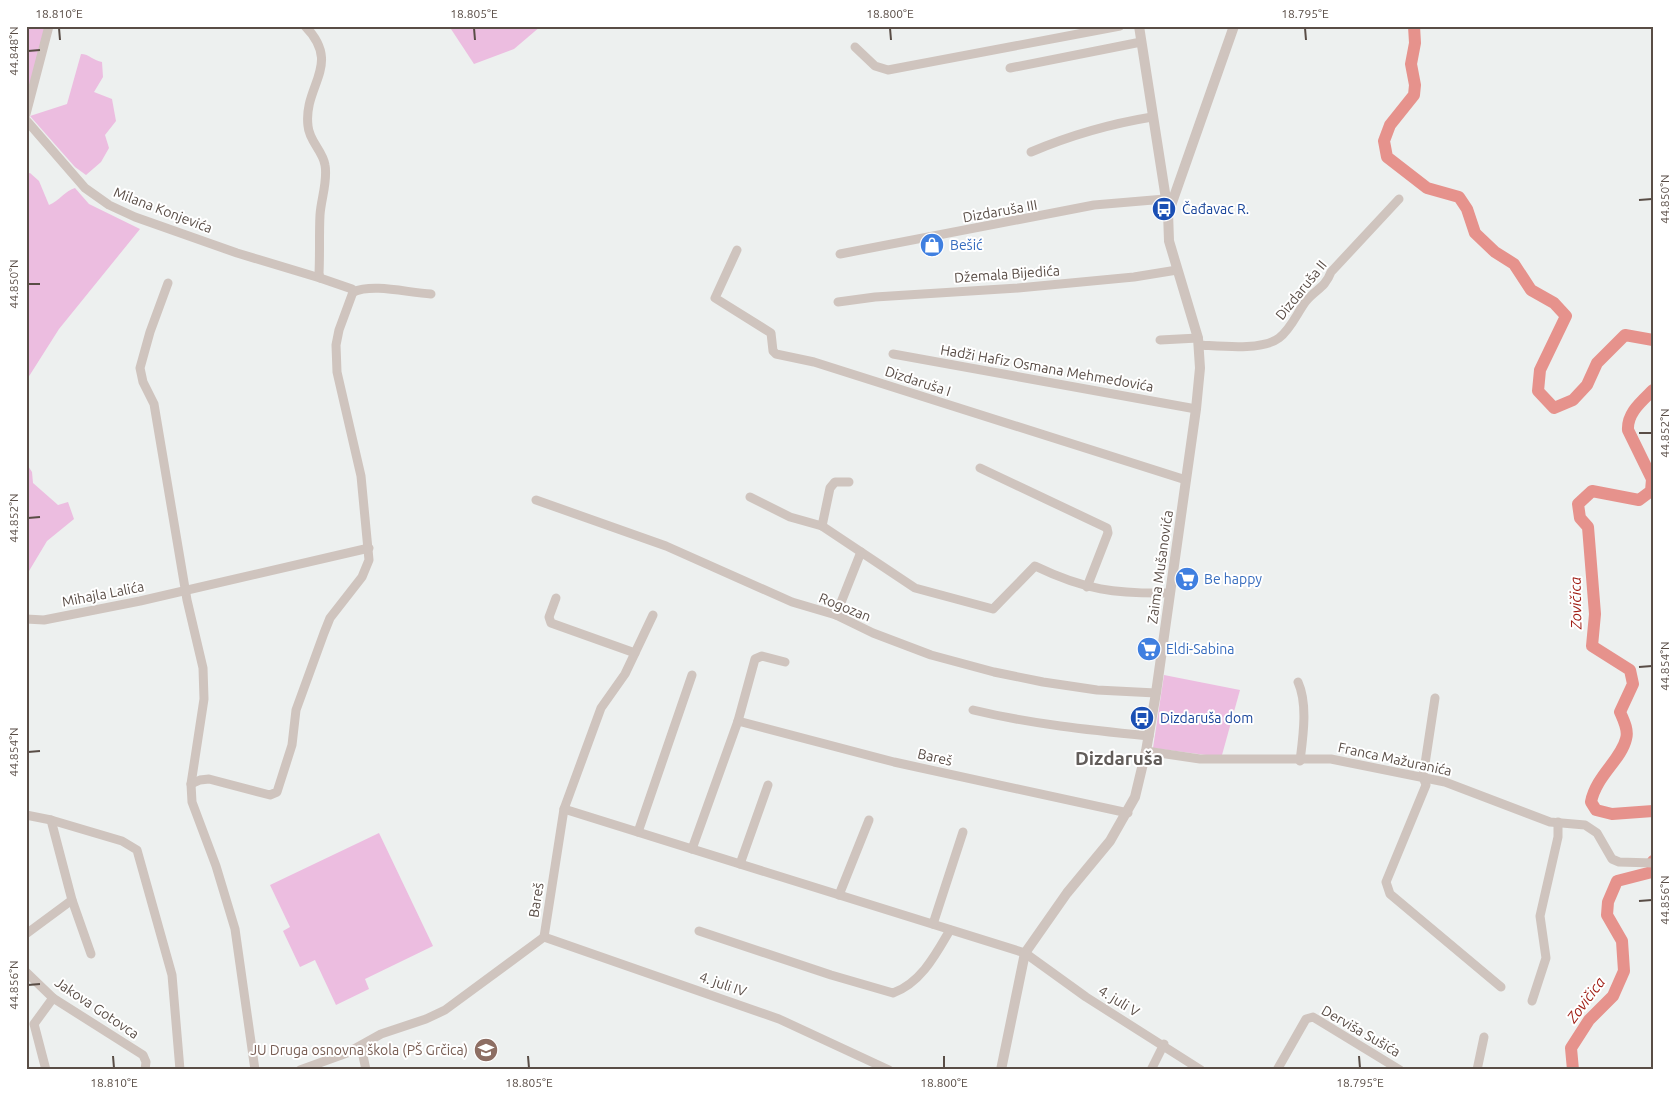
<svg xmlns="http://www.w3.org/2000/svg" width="1679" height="1096" font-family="Ubuntu,sans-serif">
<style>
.green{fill:#ecbde0}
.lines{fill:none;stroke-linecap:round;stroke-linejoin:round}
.river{stroke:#e6928c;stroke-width:12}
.minor{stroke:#cfc4be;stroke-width:9}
.tertiary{stroke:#cfc4be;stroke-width:10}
.ticks{fill:none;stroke:#594d46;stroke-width:2}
.labels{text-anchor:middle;stroke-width:4;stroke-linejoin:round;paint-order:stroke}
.transit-label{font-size:14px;fill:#164399;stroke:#fff;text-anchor:start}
.street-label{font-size:14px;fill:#594d46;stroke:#fff}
.shop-label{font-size:14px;fill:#366cbe;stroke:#fff;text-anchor:start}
.education-label{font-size:14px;fill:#785e54;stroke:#fff;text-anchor:end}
.water-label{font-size:15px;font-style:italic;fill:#9f1d14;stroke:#fff}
.district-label{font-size:19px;font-weight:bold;fill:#625d5a;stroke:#fff}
.neatline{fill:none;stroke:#594d46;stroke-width:2}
.ticks-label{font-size:12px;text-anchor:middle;fill:#594d46}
</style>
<rect width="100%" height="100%" fill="#edf0ef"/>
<g class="green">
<path d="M26 26H48L26 99Z"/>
<path d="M449 26H541L514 49 474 64Z"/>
<path d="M81 54C89 54 94 61 102 62L103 77 94 92 112 99 116 121 105 135 109 148 101 162 86 175 75 167 30 116 67 104Z"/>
<path d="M30 173 39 181 49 205C59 201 66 190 75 188L89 204 140 229 59 329 26 381V174Z"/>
<path d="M26 463 32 472 33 483 58 505 68 502 74 519 47 541 26 576Z"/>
<path d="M1164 675 1240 690 1222 755H1206L1153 748Z"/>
<path d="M379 833 433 946 365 979 369 989 336 1005 315 960 300 967 283 931 290 927 270 885Z"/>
</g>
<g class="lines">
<g class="river">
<path d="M1414 26 1415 43 1411 64 1415 85 1414 95 1390 125 1384 141 1387 157 1427 188 1459 197 1467 209 1475 233 1495 252 1514 264 1531 290 1554 303 1566 316 1540 370 1538 391 1554 408 1573 400 1587 385 1597 363 1625 335 1653 340"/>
<path d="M1653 390C1641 402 1627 413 1628 430L1652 479 1651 491 1639 500 1592 491 1578 504 1580 518 1588 527 1595 614 1592 646 1630 670 1633 684 1620 712C1623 719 1629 730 1626 739 1621 760 1596 776 1591 802L1596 810 1612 814 1653 811"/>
<path d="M1573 1070 1571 1048 1589 1020 1613 996 1624 971 1622 941 1607 915 1608 902 1617 881 1652 872 1653 861"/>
</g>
<g class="minor">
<path d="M855 47 875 66 888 70 1120 26"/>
<path d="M1010 68 1141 42"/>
<path d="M26 114 49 26"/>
<path d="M26 120 85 188 109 205 135 217 237 253 320 278"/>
<path d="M1031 152C1071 135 1109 124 1152 117"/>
<path d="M737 250 715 298 771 333 773 351 776 354 814 362 1186 480"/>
<path d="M840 254 1094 205 1165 199"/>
<path d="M168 283 150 332 140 368 143 382 154 404 187 600 203 668 204 699 191 784 192 802 216 866 235 929 255 1070"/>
<path d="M353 292C374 283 408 293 431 294"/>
<path d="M838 302 875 297 1018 288 1134 277 1177 270"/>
<path d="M1160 340 1198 338"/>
<path d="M1199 345C1220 346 1262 351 1279 338 1291 329 1297 313 1306 301 1316 289 1325 288 1331 272L1399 199"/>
<path d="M893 354 1196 409"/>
<path d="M980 468 1107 528 1108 533 1087 587"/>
<path d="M750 497 790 517 822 526 915 588 993 609 1035 566C1085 590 1115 594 1170 593"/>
<path d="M536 500 666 546 792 602 836 615 873 633 931 655 994 672 1043 682 1097 690 1156 693"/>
<path d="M822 526 830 488 835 482H849"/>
<path d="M556 598 549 617 551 623 635 653"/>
<path d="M836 615 861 552"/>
<path d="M26 619 44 620 140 601 369 548"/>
<path d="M1298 682C1308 704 1303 737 1300 761"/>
<path d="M1435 698 1423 777 1426 785 1386 882 1390 894 1501 987"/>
<path d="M973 710C1031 724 1089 730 1149 736"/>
<path d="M738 721 755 659 762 656 785 662"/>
<path d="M1146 751 1200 759H1331L1445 782 1550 822 1585 825 1597 833 1612 859 1619 862 1653 863"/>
<path d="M191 784 200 780 209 779 270 795 277 792 292 745 296 710 324 633 330 618 362 577 369 560 361 476 337 372 336 345 339 330 353 292 352 289 320 278 319 273C320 253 319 234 320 215 321 199 328 181 325 165 323 151 309 141 308 126 303 85 343 65 305 26"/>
<path d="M564 809 1025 953 1086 997 1201 1070"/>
<path d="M26 815 51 820 72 900 91 954"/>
<path d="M51 820 122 841 137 850 172 975 180 1070"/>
<path d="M638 832 692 675"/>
<path d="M692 849 738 721 894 762 1128 813"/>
<path d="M740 864 768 785"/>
<path d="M839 895 869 820"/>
<path d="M933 924 963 832"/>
<path d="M699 931 831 975 893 993C921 983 936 954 950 930"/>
<path d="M26 934 72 900"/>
<path d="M544 937 779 1019 889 1070"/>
<path d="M544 937 564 809 601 708 625 674 653 615"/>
<path d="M26 972 53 998 143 1055 146 1062 145 1070"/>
<path d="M1532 1001 1546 958 1540 916 1558 837V822"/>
<path d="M361 1046 366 1070"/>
<path d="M46 1070 34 1024 53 998"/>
<path d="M300 1070 347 1053 381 1034 426 1019 445 1010 544 937"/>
<path d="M1151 1070 1164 1044"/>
<path d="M1277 1070 1306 1019 1313 1017 1400 1070"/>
<path d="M1477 1070 1484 1037"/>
</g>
<g class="tertiary">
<path d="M1169 211 1234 26"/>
<path d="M1001 1070 1025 953 1067 893 1110 841 1135 797 1146 751 1156 693 1196 409 1200 368 1198 338 1169 241 1168 212 1139 26"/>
</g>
</g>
<path class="ticks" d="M59 28 60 40M474 28 475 40M890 28 891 40M1305 28 1306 40M28 51 40 50M1639 200 1652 199M28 284H40M1639 433H1652M28 518 40 517M1639 667 1652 666M28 752 40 751M1639 901 1652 900M28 985 40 984M113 1056 114 1068M528 1056 529 1068M944 1056V1068M1359 1056 1360 1068"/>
<defs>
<g id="bus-disc" transform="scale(1.25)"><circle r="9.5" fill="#1a4fb4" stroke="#fff"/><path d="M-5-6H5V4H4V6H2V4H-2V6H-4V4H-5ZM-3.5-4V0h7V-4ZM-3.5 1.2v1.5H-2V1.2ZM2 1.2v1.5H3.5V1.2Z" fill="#fff"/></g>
<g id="shop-disc" transform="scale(1.25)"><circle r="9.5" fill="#3f7fe0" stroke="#fff"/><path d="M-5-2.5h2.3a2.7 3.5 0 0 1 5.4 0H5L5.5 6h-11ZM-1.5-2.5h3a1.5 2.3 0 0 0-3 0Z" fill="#fff"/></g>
<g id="supermarket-disc" transform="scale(1.25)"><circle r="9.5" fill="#3f7fe0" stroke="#fff"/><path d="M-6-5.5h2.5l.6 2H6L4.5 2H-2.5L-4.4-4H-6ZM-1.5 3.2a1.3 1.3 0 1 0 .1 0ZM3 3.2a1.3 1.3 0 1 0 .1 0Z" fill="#fff"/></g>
<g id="school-disc" transform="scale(1.25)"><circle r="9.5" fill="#8d6e63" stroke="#fff"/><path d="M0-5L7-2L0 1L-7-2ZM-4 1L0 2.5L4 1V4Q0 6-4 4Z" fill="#fff"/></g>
</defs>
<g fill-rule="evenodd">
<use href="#bus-disc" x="1164" y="209"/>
<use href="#shop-disc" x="932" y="245"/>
<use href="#supermarket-disc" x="1187" y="579"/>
<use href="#supermarket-disc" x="1149" y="649"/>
<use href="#bus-disc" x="1142" y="718"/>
<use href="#school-disc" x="486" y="1050"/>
</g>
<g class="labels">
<g class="transit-label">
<text x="1182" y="214">Čađavac R.</text>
<text x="1160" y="723">Dizdaruša dom</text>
</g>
<g class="street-label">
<text transform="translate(163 210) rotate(21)" y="5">Milana Konjevića</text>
<text transform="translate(1000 211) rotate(-10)" y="5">Dizdaruša III</text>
<text transform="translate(1007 274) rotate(-4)" y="5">Džemala Bijedića</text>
<text transform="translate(1301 290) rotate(-51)" y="5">Dizdaruša II</text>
<text transform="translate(1047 368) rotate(10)" y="5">Hadži Hafiz Osmana Mehmedovića</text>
<text transform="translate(918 381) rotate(18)" y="5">Dizdaruša I</text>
<text transform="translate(1160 567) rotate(-82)" y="5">Zaima Mušanovića</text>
<text transform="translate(103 594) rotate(-11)" y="5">Mihajla Lalića</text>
<text transform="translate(845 607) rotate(22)" y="5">Rogozan</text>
<text transform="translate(935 757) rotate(13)" y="5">Bareš</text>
<text transform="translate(1395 759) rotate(12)" y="5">Franca Mažuranića</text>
<text transform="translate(536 900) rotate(-81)" y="5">Bareš</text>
<text transform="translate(723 984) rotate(19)" y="5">4. juli IV</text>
<text transform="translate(1119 1001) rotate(32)" y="5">4. juli V</text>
<text transform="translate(97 1008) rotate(34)" y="5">Jakova Gotovca</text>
<text transform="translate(1361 1031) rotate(30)" y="5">Derviša Sušića</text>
</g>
<g class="shop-label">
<text x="950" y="250">Bešić</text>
<text x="1204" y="584">Be happy</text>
<text x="1166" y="654">Eldi-Sabina</text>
</g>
<g class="education-label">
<text x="468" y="1055">JU Druga osnovna škola (PŠ Grčica)</text>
</g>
<g class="water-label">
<text transform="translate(1576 603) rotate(-91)" y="5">Zovičica</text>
<text transform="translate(1586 1000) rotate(-53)" y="5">Zovičica</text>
</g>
<g class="district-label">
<text x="1119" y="765">Dizdaruša</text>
</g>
</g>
<rect width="1679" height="1096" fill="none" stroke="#ffffff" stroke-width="55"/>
<rect x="28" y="28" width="1624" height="1040" class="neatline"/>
<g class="ticks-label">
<text x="59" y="18">18.810°E</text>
<text x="474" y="18">18.805°E</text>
<text x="890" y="18">18.800°E</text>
<text x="1305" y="18">18.795°E</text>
<text transform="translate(14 51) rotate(-90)" y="4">44.848°N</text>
<text transform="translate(1665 199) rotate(-90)" y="4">44.850°N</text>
<text transform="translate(14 284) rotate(-90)" y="4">44.850°N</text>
<text transform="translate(1665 433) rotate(-90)" y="4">44.852°N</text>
<text transform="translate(14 518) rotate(-90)" y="4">44.852°N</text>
<text transform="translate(1665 666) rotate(-90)" y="4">44.854°N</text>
<text transform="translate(14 752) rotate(-90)" y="4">44.854°N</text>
<text transform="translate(1665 900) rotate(-90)" y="4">44.856°N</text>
<text transform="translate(14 985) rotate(-90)" y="4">44.856°N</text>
<text x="114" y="1087">18.810°E</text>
<text x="529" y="1087">18.805°E</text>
<text x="944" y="1087">18.800°E</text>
<text x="1360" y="1087">18.795°E</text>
</g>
</svg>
